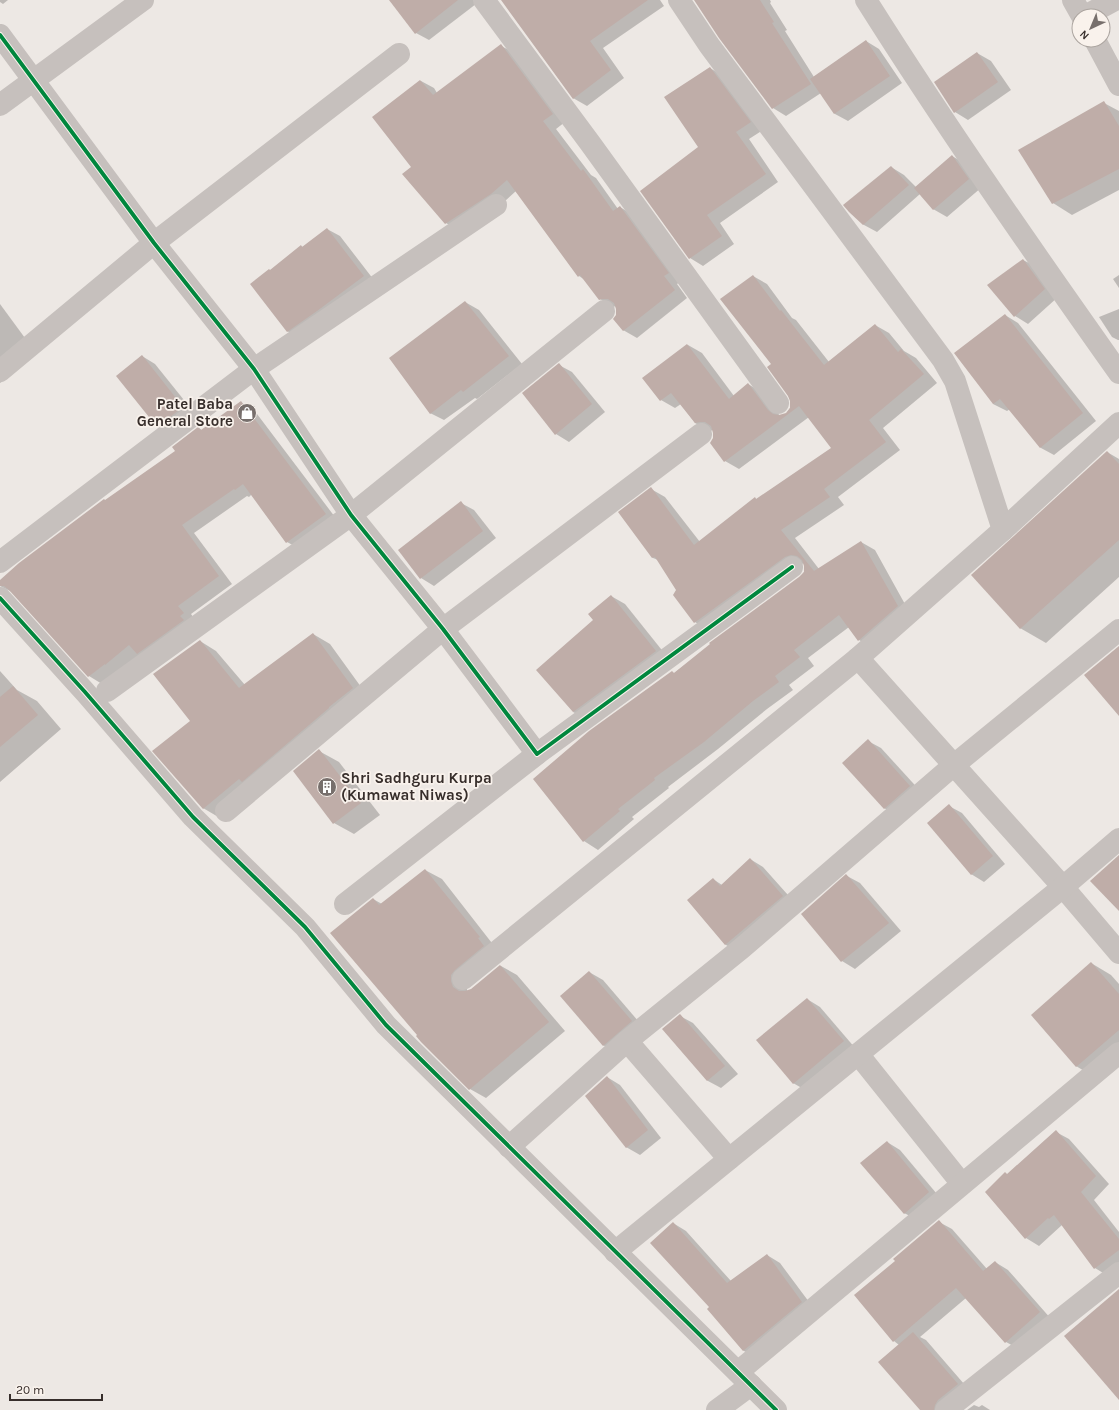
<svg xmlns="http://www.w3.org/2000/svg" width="1119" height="1410" font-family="Karla,sans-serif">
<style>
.shadow{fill:#0003}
.building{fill:#bfada8}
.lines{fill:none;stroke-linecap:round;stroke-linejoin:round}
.minor{stroke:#c6c0bd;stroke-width:22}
.cycleway-casing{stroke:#f9f2ec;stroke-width:6}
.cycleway{stroke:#00873e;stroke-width:4}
.labels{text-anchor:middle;stroke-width:3.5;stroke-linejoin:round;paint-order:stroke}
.poi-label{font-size:15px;font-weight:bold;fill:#372e2b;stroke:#f9f2ec;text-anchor:end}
</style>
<rect width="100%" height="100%" fill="#ede8e4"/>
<g class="shadow">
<path d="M0 0H8L3 4 0 2Z"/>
<path d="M391 0H473L476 4 429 40 416 33Z"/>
<path d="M502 0H660L664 6 603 48 624 78 587 106 573 98Z"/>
<path d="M703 0H770L771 2 770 3 787 30 785 31 814 77 866 41 879 49 902 83 848 121 835 114 821 93 786 116 773 108Z"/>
<path d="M501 46 515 53 565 122 556 129 591 175 596 178 618 209 620 207 633 215 681 281 677 284 687 298 637 338 623 330 617 315 616 306 613 307 600 299 585 280 579 276 516 191 505 201 459 231 446 223 404 174 412 167 421 81 434 88 437 93Z"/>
<path d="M977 53 991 61 1011 90 968 120 955 112Z"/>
<path d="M710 68 723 76 763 130 749 139 778 182 720 223 734 244 703 266 690 258 699 147Z"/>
<path d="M1104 103 1119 111V190L1072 215 1053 203Z"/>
<path d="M952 156 966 164 982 187 947 217 933 209 920 194 877 232 864 225 849 211 891 167 904 175 916 187Z"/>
<path d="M327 229 340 236 377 284 301 339 287 331 271 271 301 246 303 247Z"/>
<path d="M1023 260 1037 267 1058 297 1028 324 1015 316Z"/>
<path d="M1119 275V288L1113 279Z"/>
<path d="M753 276 767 284 792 318 796 320 829 362 875 325 889 333 904 351 916 358 937 383 883 428 900 450 838 497 844 505 795 538 819 569 861 542 875 550 911 615 873 648 859 640 849 627 808 658 814 666 789 685 793 690 767 709 718 749 668 787 669 788 632 817 634 819 598 850 584 841 534 779 800 578 804 572V563L800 565 709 631 695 622 674 595 677 590 658 560 653 558 651 489 665 497 700 542 755 498 757 500 833 449 809 417 739 469 725 461 714 439 713 430 710 431 695 423 681 404 675 408 661 400 688 345 702 353 734 396 748 384 763 393 780 416 786 414 790 408 791 401 772 365Z"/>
<path d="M465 302 479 310 522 364 477 399 475 398 444 420 430 413Z"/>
<path d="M0 304 36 353 8 378 0 383Z"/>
<path d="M1119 309V340H1118L1112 337 1099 317Z"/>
<path d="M1005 315 1018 323 1096 421 1054 455 1041 448 1010 409 1007 411 993 404Z"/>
<path d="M142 356 155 364 196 415 170 434 157 427Z"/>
<path d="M559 365 572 372 605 412 569 442 556 434Z"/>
<path d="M241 403 254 410 338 521 300 549 287 542 252 494 249 497 247 496 194 533 232 584 191 614 196 621 102 684 89 676 14 593 0 586V581L106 501 177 451 199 428 203 431Z"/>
<path d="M1107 452 1119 459V577L1046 643 1020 628Z"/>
<path d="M461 503 474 510 496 538 434 586 421 578Z"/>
<path d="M611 596 625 604 669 659 587 719 573 712Z"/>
<path d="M313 634 330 644 369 698 220 818 203 808 192 721 200 641 216 651 245 685Z"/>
<path d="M0 671 17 690 37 701 61 729 0 782Z"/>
<path d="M868 741 881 748 923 794 898 816 884 808Z"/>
<path d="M319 751 339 762 380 815 354 834 334 823Z"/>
<path d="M949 806 962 813 1005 864 984 882 971 874Z"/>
<path d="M750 859 763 867 796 904 739 952 726 945 688 900 713 879 722 885Z"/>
<path d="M425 870 442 879 495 947 467 984V992L471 990 501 966 517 975 565 1031 486 1098 470 1089 419 1035 373 899 382 904Z"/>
<path d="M847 876 860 883 901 931 855 969 842 961Z"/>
<path d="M1091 963 1111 975 1119 984V1058L1096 1078 1076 1066Z"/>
<path d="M589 972 603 980 645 1029 616 1053 603 1045Z"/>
<path d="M807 999 820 1007 856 1049 807 1091 793 1083Z"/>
<path d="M680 1016 693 1023 738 1074 721 1088 708 1081 663 1029Z"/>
<path d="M607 1077 620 1085 661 1138 640 1155 626 1147Z"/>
<path d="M1056 1132 1069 1139 1109 1184 1094 1200 1119 1232V1267L1108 1276 1095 1268 1062 1225 1039 1246 1026 1238 1008 1175Z"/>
<path d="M887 1142 900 1150 942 1200 918 1220 904 1213Z"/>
<path d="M939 1222 952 1229 987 1269 995 1262 1008 1270 1052 1320 1019 1349 1006 1342 966 1298 920 1337 926 1340 971 1392 936 1410H924L899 1345 894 1341 896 1261Z"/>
<path d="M673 1223 686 1231 731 1281 767 1255 780 1263 815 1310 757 1358 744 1351 708 1309 711 1307Z"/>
<path d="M974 1405 979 1407 982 1405 990 1410H967Z"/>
</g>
<g class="building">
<path d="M389 0H458L415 34Z"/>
<path d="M501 0H648L590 41 611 70 573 99Z"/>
<path d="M694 0H760L774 22 772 23 811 84 772 109 719 38Z"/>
<path d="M866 40 890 76 834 114 810 79Z"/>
<path d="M501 44 553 114 543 121 581 171 583 169 613 211 620 206 669 273 664 276 675 290 623 331 613 319 616 315V309L614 303 608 299H602L599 300 580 275 578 277 507 180 491 194 445 224 402 174 411 167 372 117 420 80 433 95Z"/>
<path d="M977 52 998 82 954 113 934 82Z"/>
<path d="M710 67 751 122 736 132 766 174 707 215 722 236 689 259 640 191 698 147 664 97Z"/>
<path d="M1104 101 1119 126V169L1052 204 1018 150Z"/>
<path d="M952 155 969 179 933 210 914 188Z"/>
<path d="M891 166 909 185 863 225 849 212 843 205Z"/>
<path d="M327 228 364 276 317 311 287 332 250 284 269 269 270 270 301 245 302 247Z"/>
<path d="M1023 259 1045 289 1014 317 987 285Z"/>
<path d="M753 275 780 311 781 310 824 365 875 324 898 352 901 349 924 374 869 420 886 442 824 489 830 497 781 530 814 571 861 541 898 606 858 641 839 615 794 650 800 657 775 676 779 682 753 701 704 742 654 778 655 780 618 809 620 811 583 842 533 779 589 731 672 671 674 673 710 644 709 643 799 577 804 572V566L802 560 797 556 791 555 785 557 694 623 673 595 676 590 655 557 652 558 618 512 651 487 694 545 755 497 756 499 831 448 799 406 724 462 710 443 713 438V433L711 426 705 422H700L695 423 671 393 660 401 642 378 687 344 729 399 748 383 768 410 773 414 779 415 786 413 790 408V401L788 396 767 367 771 364 720 299Z"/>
<path d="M465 301 509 356 463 392 461 390 430 414 389 358Z"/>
<path d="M1005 314 1083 413 1040 448 1000 399 993 404 954 353Z"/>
<path d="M142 355 183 407 157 427 116 376Z"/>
<path d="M559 363 592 404 555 435 522 393Z"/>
<path d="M241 401 326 514 286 543 243 484 235 490 234 489 182 525 219 576 178 606 184 613 180 616 184 620 137 654 129 645 105 665V664L88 677 9 590 4 586H0V580L19 563 104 499 105 500 175 451 172 447 198 427 201 430Z"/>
<path d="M1107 451 1119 464V540L1020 629 971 575Z"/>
<path d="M461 501 483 531 420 579 398 550Z"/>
<path d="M611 595 656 651 573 712 536 670 593 620 588 614Z"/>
<path d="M313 633 353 688 329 707V708L242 782 239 779 203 809 152 751 190 721 153 674 200 640 239 688Z"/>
<path d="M1119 646V716L1084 675Z"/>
<path d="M13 686 38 715 0 747V697Z"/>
<path d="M868 739 910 786 884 809 842 763Z"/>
<path d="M319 749 361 803 333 824 293 771Z"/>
<path d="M949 804 993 856 971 875 927 823Z"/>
<path d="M1119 855V911L1090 881Z"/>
<path d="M750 858 783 896 725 945 687 900 713 878 720 886Z"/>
<path d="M425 869 480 937 478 938 484 946 455 970 451 975V981L453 987 459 991H465L471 989 500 965 549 1022 469 1090 421 1042 416 1036 417 1035 330 933 373 898 379 905Z"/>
<path d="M846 874 889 923 841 962 801 914Z"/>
<path d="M1091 962 1119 994V1030L1076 1067 1031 1015Z"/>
<path d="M589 971 632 1021 603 1046 560 996Z"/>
<path d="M807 998 844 1041 793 1084 756 1040Z"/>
<path d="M680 1014 725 1066 707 1081 662 1029Z"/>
<path d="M607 1076 648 1130 626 1148 585 1096Z"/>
<path d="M1056 1130 1096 1176 1081 1192 1119 1239V1250L1094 1269 1054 1215 1049 1219 1048 1218 1025 1239 985 1192 1005 1172 1007 1174Z"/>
<path d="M887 1141 929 1192 904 1214 860 1163Z"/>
<path d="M939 1220 983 1271 995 1261 1040 1312 1005 1343 956 1288 893 1342 854 1295 895 1261 893 1259Z"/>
<path d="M673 1222 727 1283 767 1254 802 1302 743 1351 707 1309 709 1307 650 1243Z"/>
<path d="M1119 1289V1400L1064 1336Z"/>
<path d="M913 1332 958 1384 938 1400 935 1405 934 1410H920L878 1362Z"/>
</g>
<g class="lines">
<g class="minor">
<path d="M484 0 590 143 778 403"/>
<path d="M679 0 709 45 943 360 955 381 1003 530"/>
<path d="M866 0C946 127 1032 250 1119 373"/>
<path d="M1073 0 1082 16"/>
<path d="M1085 16 1115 0"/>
<path d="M0 35 154 243 254 369 351 515 443 629 537 754 792 567"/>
<path d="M1095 40 1119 85"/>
<path d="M0 105 143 0"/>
<path d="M0 371 154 243 399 54"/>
<path d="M0 562 254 369 496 205"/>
<path d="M0 598 85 692 193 817 305 927 386 1025 776 1410"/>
<path d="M858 658 1063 887 1119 953"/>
<path d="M107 691 351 515 604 311"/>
<path d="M226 811 443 629 701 434"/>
<path d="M345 904 537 754"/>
<path d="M463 979 858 658 1003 530 1119 423"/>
<path d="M627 1041 729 1159"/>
<path d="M858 1054 962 1184"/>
<path d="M509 1147 627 1041 742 948 954 765 1119 630"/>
<path d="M615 1252 1063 887 1119 839"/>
<path d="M738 1372 1119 1053"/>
<path d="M717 1410 751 1385"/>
<path d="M946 1410 1119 1273"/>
</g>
<g class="cycleway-casing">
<g id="cycleway">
<path d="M0 35 154 243 254 369 351 515 443 629 537 754 792 567"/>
<path d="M0 598 85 692 193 817 305 927 386 1025 776 1410"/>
</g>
</g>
<use href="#cycleway" class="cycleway"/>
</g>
<defs>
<g id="shop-disc" transform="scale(1)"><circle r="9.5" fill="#776f6c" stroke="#f9f2ec"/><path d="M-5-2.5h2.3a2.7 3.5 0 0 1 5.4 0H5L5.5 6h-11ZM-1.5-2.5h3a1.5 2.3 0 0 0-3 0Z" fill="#fff"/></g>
<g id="building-disc" transform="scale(1)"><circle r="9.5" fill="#776f6c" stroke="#f9f2ec"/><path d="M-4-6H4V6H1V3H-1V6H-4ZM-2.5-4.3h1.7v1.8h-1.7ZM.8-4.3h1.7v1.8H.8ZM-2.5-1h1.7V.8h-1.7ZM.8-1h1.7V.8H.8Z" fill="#fff"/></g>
</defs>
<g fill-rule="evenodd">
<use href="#shop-disc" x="247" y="413"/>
<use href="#building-disc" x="327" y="787"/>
</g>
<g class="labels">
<g class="poi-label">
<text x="233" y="409">Patel Baba<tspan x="233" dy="17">General Store</tspan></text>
<text x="341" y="783" text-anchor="start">Shri Sadhguru Kurpa<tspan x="341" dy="17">(Kumawat Niwas)</tspan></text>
</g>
</g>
<g transform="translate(1091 28) rotate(224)"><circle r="19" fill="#f9f2ec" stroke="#aba49f"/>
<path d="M0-3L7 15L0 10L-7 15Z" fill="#776f6c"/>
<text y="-6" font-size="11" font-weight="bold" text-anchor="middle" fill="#372e2b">N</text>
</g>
<path d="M10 1394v6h92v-6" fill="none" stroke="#372e2b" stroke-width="2"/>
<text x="16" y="1394" font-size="12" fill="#372e2b" stroke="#f9f2ec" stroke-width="3" paint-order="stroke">20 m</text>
</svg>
